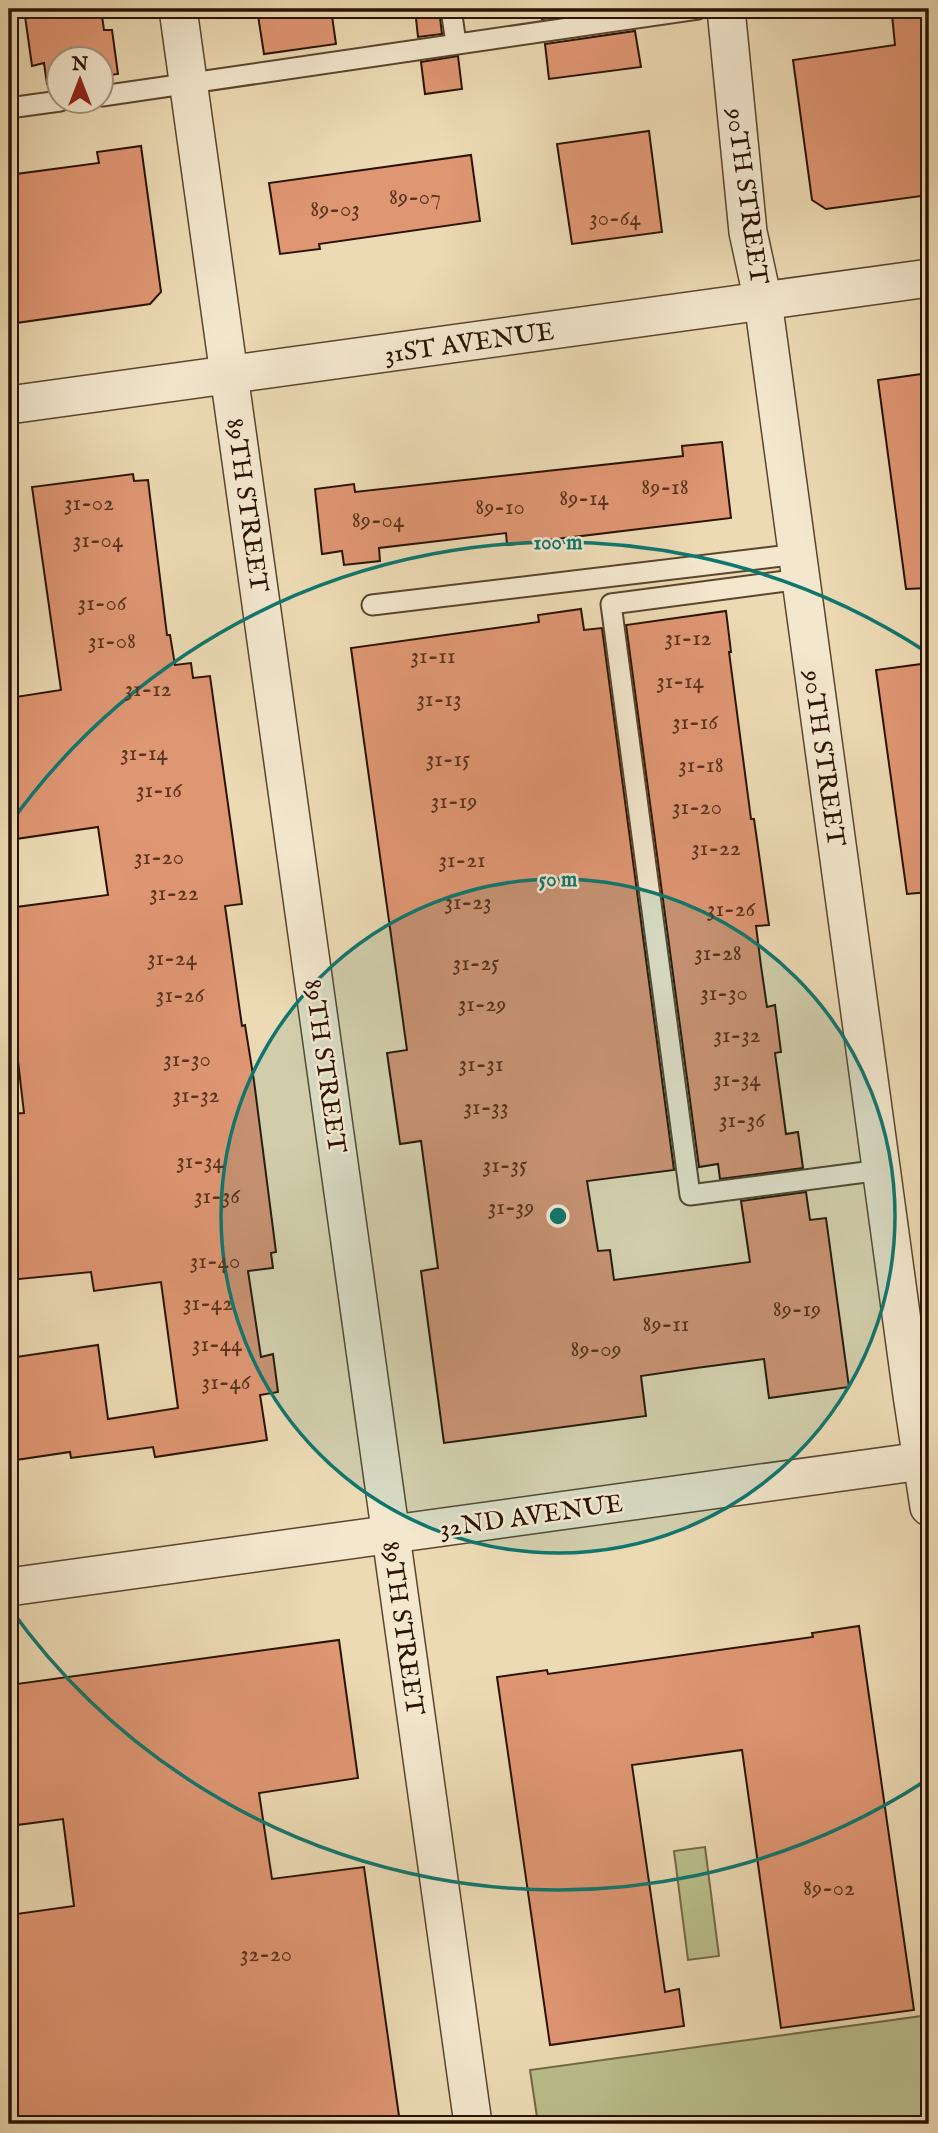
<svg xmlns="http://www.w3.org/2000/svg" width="938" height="2133" font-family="'IM FELL English',serif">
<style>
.green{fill:#b9bf8c;stroke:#726946;stroke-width:2}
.building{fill:#df9673;stroke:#2a1300;stroke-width:2}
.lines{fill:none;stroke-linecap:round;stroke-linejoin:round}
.lane-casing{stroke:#5a452d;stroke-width:23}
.street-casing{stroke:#5a452d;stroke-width:40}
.lane{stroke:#f3e7ce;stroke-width:19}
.street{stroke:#f3e7ce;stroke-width:37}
.ring{fill:none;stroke:#0f766e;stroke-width:3.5}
.labels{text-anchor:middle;stroke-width:5;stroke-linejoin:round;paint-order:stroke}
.number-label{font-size:23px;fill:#57341d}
.street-label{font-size:26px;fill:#2a1300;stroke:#f3e7ce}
.centre{fill:#0f766e;stroke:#f3e7ce;stroke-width:3.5}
.ring-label{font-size:21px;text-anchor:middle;font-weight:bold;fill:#0f766e;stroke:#f3e7ce;stroke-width:5;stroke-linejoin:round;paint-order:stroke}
</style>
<rect width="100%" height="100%" fill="#ecdab4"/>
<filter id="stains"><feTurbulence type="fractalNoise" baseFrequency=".00286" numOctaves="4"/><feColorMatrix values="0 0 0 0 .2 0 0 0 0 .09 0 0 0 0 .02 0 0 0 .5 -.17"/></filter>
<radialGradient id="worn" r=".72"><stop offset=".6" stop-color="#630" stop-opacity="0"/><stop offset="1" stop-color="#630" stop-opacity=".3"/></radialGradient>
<g class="green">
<path d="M705 1847 719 1956 688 1960 674 1851Z"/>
<path d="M929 2015V2124H538L530 2070Z"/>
</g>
<g class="building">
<path d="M24 9H101L104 30H112L118 74 102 76V60H60V82L47 84 44 63 32 66Z"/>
<path d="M257 9H331L336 44 264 54Z"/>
<path d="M415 9H439L442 34 418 37Z"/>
<path d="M540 9H615L542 19Z"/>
<path d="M929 10V195L826 209 812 200 793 60 895 45 892 15Z"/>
<path d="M635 31 641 67 549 79 545 44Z"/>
<path d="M458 56 462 89 425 94 421 62Z"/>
<path d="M649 131 662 232 572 244 557 144Z"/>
<path d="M141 146 161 292 150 304 9 324V175L99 163 97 152Z"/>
<path d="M471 155 480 221 319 244 320 249 280 254 269 183Z"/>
<path d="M929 373V588L906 589 878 380Z"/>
<path d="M722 442 731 518 507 545 506 533 379 548 380 561 344 565 342 551 322 554 315 489 354 484 355 492 683 456 682 446Z"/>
<path d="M133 474 134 481 148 480 167 635H170L175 665 191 663 193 678 210 676 242 904 225 906 242 1026 245 1025 254 1081 276 1252 271 1253 273 1268 248 1271 261 1357 273 1354 278 1392 260 1395 267 1440 155 1457 153 1447 71 1458 70 1452 9 1461V1358L98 1345 108 1419 178 1408 161 1282 94 1291 91 1272 9 1280V1114L24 1113 9 983V908L108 895 98 827 9 840V698L61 690 32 487Z"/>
<path d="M581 609 584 630 602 628 674 1170 587 1181 598 1251 610 1250 614 1280 750 1262 741 1201 806 1192 810 1220 826 1218 849 1387 769 1398 764 1359 696 1368 641 1376 646 1416 444 1443 421 1271 438 1268 421 1141 400 1144 387 1053 407 1050 351 648 539 622 538 615Z"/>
<path d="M726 611 731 652H729L751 819H754L769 925 756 926 761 966 767 1007 775 1005 781 1052 775 1053 786 1134 798 1132 803 1168 720 1179 718 1164 699 1167 626 625Z"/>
<path d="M929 663V892L907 894 876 670Z"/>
<path d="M859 1626 914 2010 781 2028 742 1750 632 1765 665 1992 679 1989 684 2026 550 2045 497 1677 547 1670 548 1674 813 1637 812 1633Z"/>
<path d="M339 1640 358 1778 259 1793 272 1879 364 1867 399 2116 351 2122 352 2124H9V1915L74 1906 63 1819 9 1826V1685Z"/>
</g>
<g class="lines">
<g class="lane-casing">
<g id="lane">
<path d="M451 9 456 43"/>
<path d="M102 96 698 9"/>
<path d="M9 108 60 101"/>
<path d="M801 579 611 604 690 1195 881 1170"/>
<path d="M372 605 798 554"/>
</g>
</g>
<g class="street-casing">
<g id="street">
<path d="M178 9 473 2124"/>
<path d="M726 9 748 232 763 301 912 1395 929 1507"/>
<path d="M9 405 929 278"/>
<path d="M9 1587 929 1460"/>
</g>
</g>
<use href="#lane" class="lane"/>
<use href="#street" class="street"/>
</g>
<circle cx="558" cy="1216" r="337" fill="#0f766e" fill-opacity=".12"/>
<g class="ring">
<circle cx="558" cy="1216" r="337"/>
<path d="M925 1781A674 674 0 0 1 9 1607M9 825A674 674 0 0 1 925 651"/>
</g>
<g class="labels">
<g class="number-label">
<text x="415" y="204">89-07</text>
<text x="335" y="216">89-03</text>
<text x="615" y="225">30-64</text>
<text x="665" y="494">89-18</text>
<text x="584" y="505">89-14</text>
<text x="89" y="510">31-02</text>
<text x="500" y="514">89-10</text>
<text x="378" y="527">89-04</text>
<text x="98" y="547">31-04</text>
<text x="102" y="610">31-06</text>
<text x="688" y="645">31-12</text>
<text x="112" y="648">31-08</text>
<text x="433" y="663">31-11</text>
<text x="680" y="688">31-14</text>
<text x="148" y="696">31-12</text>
<text x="439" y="706">31-13</text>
<text x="695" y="729">31-16</text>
<text x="144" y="760">31-14</text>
<text x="448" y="766">31-15</text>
<text x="701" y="772">31-18</text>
<text x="159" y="797">31-16</text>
<text x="454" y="808">31-19</text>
<text x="697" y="814">31-20</text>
<text x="716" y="855">31-22</text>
<text x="159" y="864">31-20</text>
<text x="462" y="867">31-21</text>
<text x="174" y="900">31-22</text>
<text x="468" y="909">31-23</text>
<text x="731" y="916">31-26</text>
<text x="718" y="960">31-28</text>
<text x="172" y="965">31-24</text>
<text x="476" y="970">31-25</text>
<text x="724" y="1000">31-30</text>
<text x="180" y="1002">31-26</text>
<text x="482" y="1011">31-29</text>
<text x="737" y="1042">31-32</text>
<text x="187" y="1066">31-30</text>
<text x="481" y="1071">31-31</text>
<text x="737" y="1086">31-34</text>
<text x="196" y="1102">31-32</text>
<text x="486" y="1114">31-33</text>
<text x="742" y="1127">31-36</text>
<text x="200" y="1168">31-34</text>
<text x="505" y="1172">31-35</text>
<text x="217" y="1203">31-36</text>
<text x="511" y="1214">31-39</text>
<text x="215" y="1268">31-40</text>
<text x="208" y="1310">31-42</text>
<text x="797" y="1316">89-19</text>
<text x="666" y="1331">89-11</text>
<text x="217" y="1351">31-44</text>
<text x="596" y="1356">89-09</text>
<text x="226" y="1389">31-46</text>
<text x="829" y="1895">89-02</text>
<text x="266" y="1961">32-20</text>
</g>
<g class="street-label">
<text transform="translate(748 196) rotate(82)" y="9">90TH STREET</text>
<text transform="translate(469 342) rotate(-8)" y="9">31ST AVENUE</text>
<text transform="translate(248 505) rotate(82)" y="9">89TH STREET</text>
<text transform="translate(825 758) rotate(82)" y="9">90TH STREET</text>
<text transform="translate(326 1066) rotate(82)" y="9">89TH STREET</text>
<text transform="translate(531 1515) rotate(-8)" y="9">32ND AVENUE</text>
<text transform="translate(404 1628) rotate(82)" y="9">89TH STREET</text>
</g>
</g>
<circle cx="558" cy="1216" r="10" class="centre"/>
<g class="ring-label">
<text x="558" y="549">100 m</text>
<text x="558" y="886">50 m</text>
</g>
<rect width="938" height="2133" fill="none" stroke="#ecdab4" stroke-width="35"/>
<rect x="10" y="10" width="917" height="2112" fill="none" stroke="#2a1300" stroke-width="3.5"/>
<rect x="18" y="18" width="903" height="2098" fill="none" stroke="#2a1300" stroke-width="2"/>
<g transform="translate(80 80)"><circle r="33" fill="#f3e7ce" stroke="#a3927c" stroke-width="2"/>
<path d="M0-5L12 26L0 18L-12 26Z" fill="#8f2418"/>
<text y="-10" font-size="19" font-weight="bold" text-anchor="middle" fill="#2a1300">N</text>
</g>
<rect width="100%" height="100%" filter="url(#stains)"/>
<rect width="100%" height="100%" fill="url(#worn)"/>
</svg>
